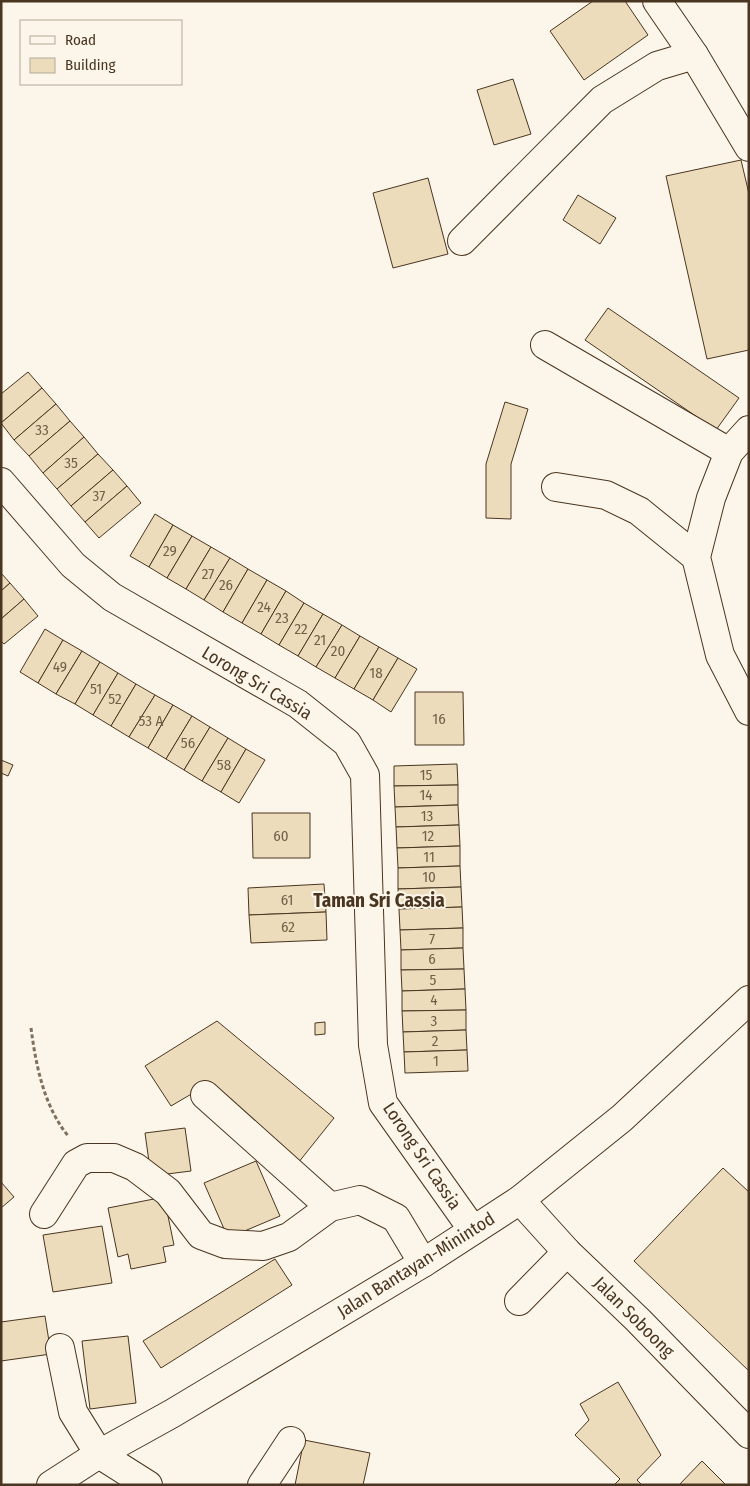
<svg xmlns="http://www.w3.org/2000/svg" width="750" height="1486" font-family="'Fira Sans Condensed',sans-serif">
<style>
.building{fill:#ecdcbc;stroke:#4a3520}
.lines{fill:none;stroke-linecap:round;stroke-linejoin:round}
.minor-casing{stroke:#4a3520;stroke-width:30}
.major-casing{stroke:#4a3520;stroke-width:30}
.path{stroke:#7f6f5c;stroke-width:3;stroke-dasharray:4 2.5;stroke-linecap:butt}
.minor{stroke:#fbf6e9;stroke-width:28}
.major{stroke:#fbf6e9;stroke-width:28}
.labels{text-anchor:middle;stroke-width:4;stroke-linejoin:round;paint-order:stroke}
.number-label{font-size:15px;fill:#725f47}
.street-label{font-size:18px;fill:#4a3520;stroke:#fbf6e9}
.neighbourhood-label{font-size:19px;font-weight:bold;fill:#4a3520;stroke:#fbf6e9}
</style>
<rect width="100%" height="100%" fill="#fbf6e9"/>
<g class="building">
<path d="M593 1H625L648 35 584 80 550 31Z"/>
<path d="M513 79 531 134 494 145 477 90Z"/>
<path d="M741 160 749 194V350L707 359 666 176Z"/>
<path d="M428 178 448 254 393 268 373 193Z"/>
<path d="M578 195 616 218 600 244 563 220Z"/>
<path d="M608 308 739 398 716 430 585 340Z"/>
<path d="M28 372 42 388 1 423V394Z"/>
<path d="M42 388 56 404 14 440 1 423Z"/>
<path d="M505 402 528 409 511 464V519L486 518V464Z"/>
<path d="M56 404 70 421 29 456 14 440Z"/>
<path d="M70 421 84 437 43 473 29 456Z"/>
<path d="M84 437 98 454 57 489 43 473Z"/>
<path d="M98 454 113 470 71 506 57 489Z"/>
<path d="M113 470 127 486 85 522 71 506Z"/>
<path d="M127 486 141 503 99 538 85 522Z"/>
<path d="M155 514 173 525 149 567 130 556Z"/>
<path d="M173 525 192 536 167 578 149 567Z"/>
<path d="M192 536 211 547 186 589 167 578Z"/>
<path d="M211 547 230 558 204 600 186 589Z"/>
<path d="M230 558 248 569 223 612 204 600Z"/>
<path d="M248 569 267 580 242 623 223 612Z"/>
<path d="M1 573 10 583 1 591Z"/>
<path d="M267 580 286 591 261 634 242 623Z"/>
<path d="M10 583 24 599 1 619V591Z"/>
<path d="M286 591 304 603 279 645 261 634Z"/>
<path d="M24 599 38 616 4 644 1 641V619Z"/>
<path d="M304 603 323 614 298 656 279 645Z"/>
<path d="M323 614 342 625 316 667 298 656Z"/>
<path d="M342 625 360 636 335 678 316 667Z"/>
<path d="M45 629 63 640 38 683 20 672Z"/>
<path d="M360 636 379 647 354 689 335 678Z"/>
<path d="M63 640 82 651 56 694 38 683Z"/>
<path d="M379 647 398 658 373 700 354 689Z"/>
<path d="M82 651 100 662 75 704 56 694Z"/>
<path d="M398 658 417 669 391 712 373 700Z"/>
<path d="M100 662 118 673 93 715 75 704Z"/>
<path d="M118 673 136 684 111 726 93 715Z"/>
<path d="M136 684 155 695 129 737 111 726Z"/>
<path d="M415 692H463L464 745H415Z"/>
<path d="M155 695 173 705 148 748 129 737Z"/>
<path d="M173 705 192 716 166 759 148 748Z"/>
<path d="M192 716 210 727 184 770 166 759Z"/>
<path d="M210 727 228 738 202 781 184 770Z"/>
<path d="M228 738 246 749 221 792 202 781Z"/>
<path d="M246 749 265 760 239 803 221 792Z"/>
<path d="M1 760 13 765 8 776 1 773Z"/>
<path d="M457 764 458 785 394 786V766Z"/>
<path d="M458 785V805L395 807 394 786Z"/>
<path d="M458 805 459 825 396 827 395 807Z"/>
<path d="M252 813H310V858H253Z"/>
<path d="M459 825 460 846 397 848 396 827Z"/>
<path d="M460 846V866L398 868 397 848Z"/>
<path d="M460 866 461 887 398 889V868Z"/>
<path d="M324 884 326 912 249 915 248 888Z"/>
<path d="M461 887 462 907 399 909 398 889Z"/>
<path d="M462 907 463 928 400 930 399 909Z"/>
<path d="M326 912 327 940 251 943 249 915Z"/>
<path d="M463 928V948L401 950 400 930Z"/>
<path d="M463 948 464 969 401 970V950Z"/>
<path d="M464 969 465 989 402 991 401 970Z"/>
<path d="M465 989 466 1010 402 1011V991Z"/>
<path d="M466 1010V1030L403 1032 402 1011Z"/>
<path d="M217 1021 334 1118 298 1163 205 1086 171 1106 145 1066Z"/>
<path d="M325 1022V1034L315 1035V1023Z"/>
<path d="M466 1030 467 1050 404 1052 403 1032Z"/>
<path d="M467 1050 468 1071 405 1073 404 1052Z"/>
<path d="M185 1128 191 1171 151 1176 145 1133Z"/>
<path d="M256 1161 280 1216 228 1238 204 1183Z"/>
<path d="M723 1168 749 1192V1371L634 1261Z"/>
<path d="M1 1182 14 1197 1 1208Z"/>
<path d="M164 1197 174 1245 163 1247 166 1262 131 1269 128 1254 118 1257 108 1208Z"/>
<path d="M102 1226 112 1283 53 1292 43 1235Z"/>
<path d="M275 1259 292 1285 161 1368 143 1341Z"/>
<path d="M45 1316 51 1354 1 1361V1322Z"/>
<path d="M128 1336 136 1403 90 1409 82 1341Z"/>
<path d="M618 1382 661 1455 637 1480 642 1485H614L620 1479 575 1435 589 1420 580 1404Z"/>
<path d="M304 1440 370 1453 363 1485H295Z"/>
<path d="M702 1461 726 1485H679Z"/>
</g>
<g class="lines">
<g class="minor-casing">
<g id="minor">
<path d="M657 1 694 55 749 147"/>
<path d="M462 241 602 100 657 66 694 55"/>
<path d="M545 345 729 452"/>
<path d="M749 430 729 452 711 498 696 557 720 655 749 711"/>
<path d="M1 482 73 565 112 597 298 704 347 743 365 775 373 1045 383 1103 473 1230"/>
<path d="M556 487 606 495 639 511 696 557"/>
<path d="M205 1095 330 1207"/>
<path d="M520 1200 567 1252 638 1320 749 1434"/>
<path d="M44 1214 76 1164 87 1158H114L135 1167 168 1192 201 1235 225 1244 263 1246 289 1237 330 1207 360 1200 396 1218 423 1263"/>
<path d="M519 1301 567 1252"/>
<path d="M60 1348 73 1412 99 1454 148 1485"/>
<path d="M262 1485 291 1441"/>
</g>
</g>
<g class="major-casing">
<path id="major" d="M51 1485 99 1454 173 1413 423 1263 520 1200 622 1118 749 1000"/>
</g>
<path class="path" d="M31 1028C36 1066 44 1107 69 1137"/>
<use href="#minor" class="minor"/>
<use href="#major" class="major"/>
</g>
<g class="labels">
<g class="number-label">
<text x="42" y="435">33</text>
<text x="71" y="468">35</text>
<text x="99" y="501">37</text>
<text x="170" y="556">29</text>
<text x="208" y="579">27</text>
<text x="226" y="590">26</text>
<text x="264" y="612">24</text>
<text x="282" y="623">23</text>
<text x="301" y="634">22</text>
<text x="320" y="645">21</text>
<text x="338" y="656">20</text>
<text x="60" y="672">49</text>
<text x="376" y="678">18</text>
<text x="96" y="694">51</text>
<text x="115" y="704">52</text>
<text x="439" y="724">16</text>
<text x="151" y="726">53 A</text>
<text x="188" y="748">56</text>
<text x="224" y="770">58</text>
<text x="426" y="780">15</text>
<text x="426" y="800">14</text>
<text x="427" y="821">13</text>
<text x="281" y="841">60</text>
<text x="428" y="841">12</text>
<text x="429" y="862">11</text>
<text x="429" y="882">10</text>
<text x="287" y="905">61</text>
<text x="288" y="932">62</text>
<text x="432" y="944">7</text>
<text x="432" y="964">6</text>
<text x="433" y="985">5</text>
<text x="434" y="1005">4</text>
<text x="434" y="1026">3</text>
<text x="435" y="1046">2</text>
<text x="436" y="1066">1</text>
</g>
<g class="street-label">
<text transform="translate(257 683) rotate(31)" y="6">Lorong Sri Cassia</text>
<text transform="translate(422 1156) rotate(56)" y="6">Lorong Sri Cassia</text>
<text transform="translate(416 1265) rotate(-32)" y="6">Jalan Bantayan-Minintod</text>
<text transform="translate(634 1317) rotate(45)" y="6">Jalan Soboong</text>
</g>
<g class="neighbourhood-label">
<text x="379" y="907">Taman Sri Cassia</text>
</g>
</g>
<rect width="750" height="1486" fill="none" stroke="#4a3520" stroke-width="5"/>
<rect x="20" y="20" width="162" height="65" fill="#fbf6e9" stroke="#b4a999"/>
<rect x="30" y="36" width="25" height="8" fill="#fbf6e9" stroke="#b4a999"/>
<text x="65" y="45" font-size="15" fill="#4a3520">Road</text>
<rect x="30" y="58" width="25" height="15" fill="#ecdcbc" stroke="#b4a999"/>
<text x="65" y="70" font-size="15" fill="#4a3520">Building</text>
</svg>
